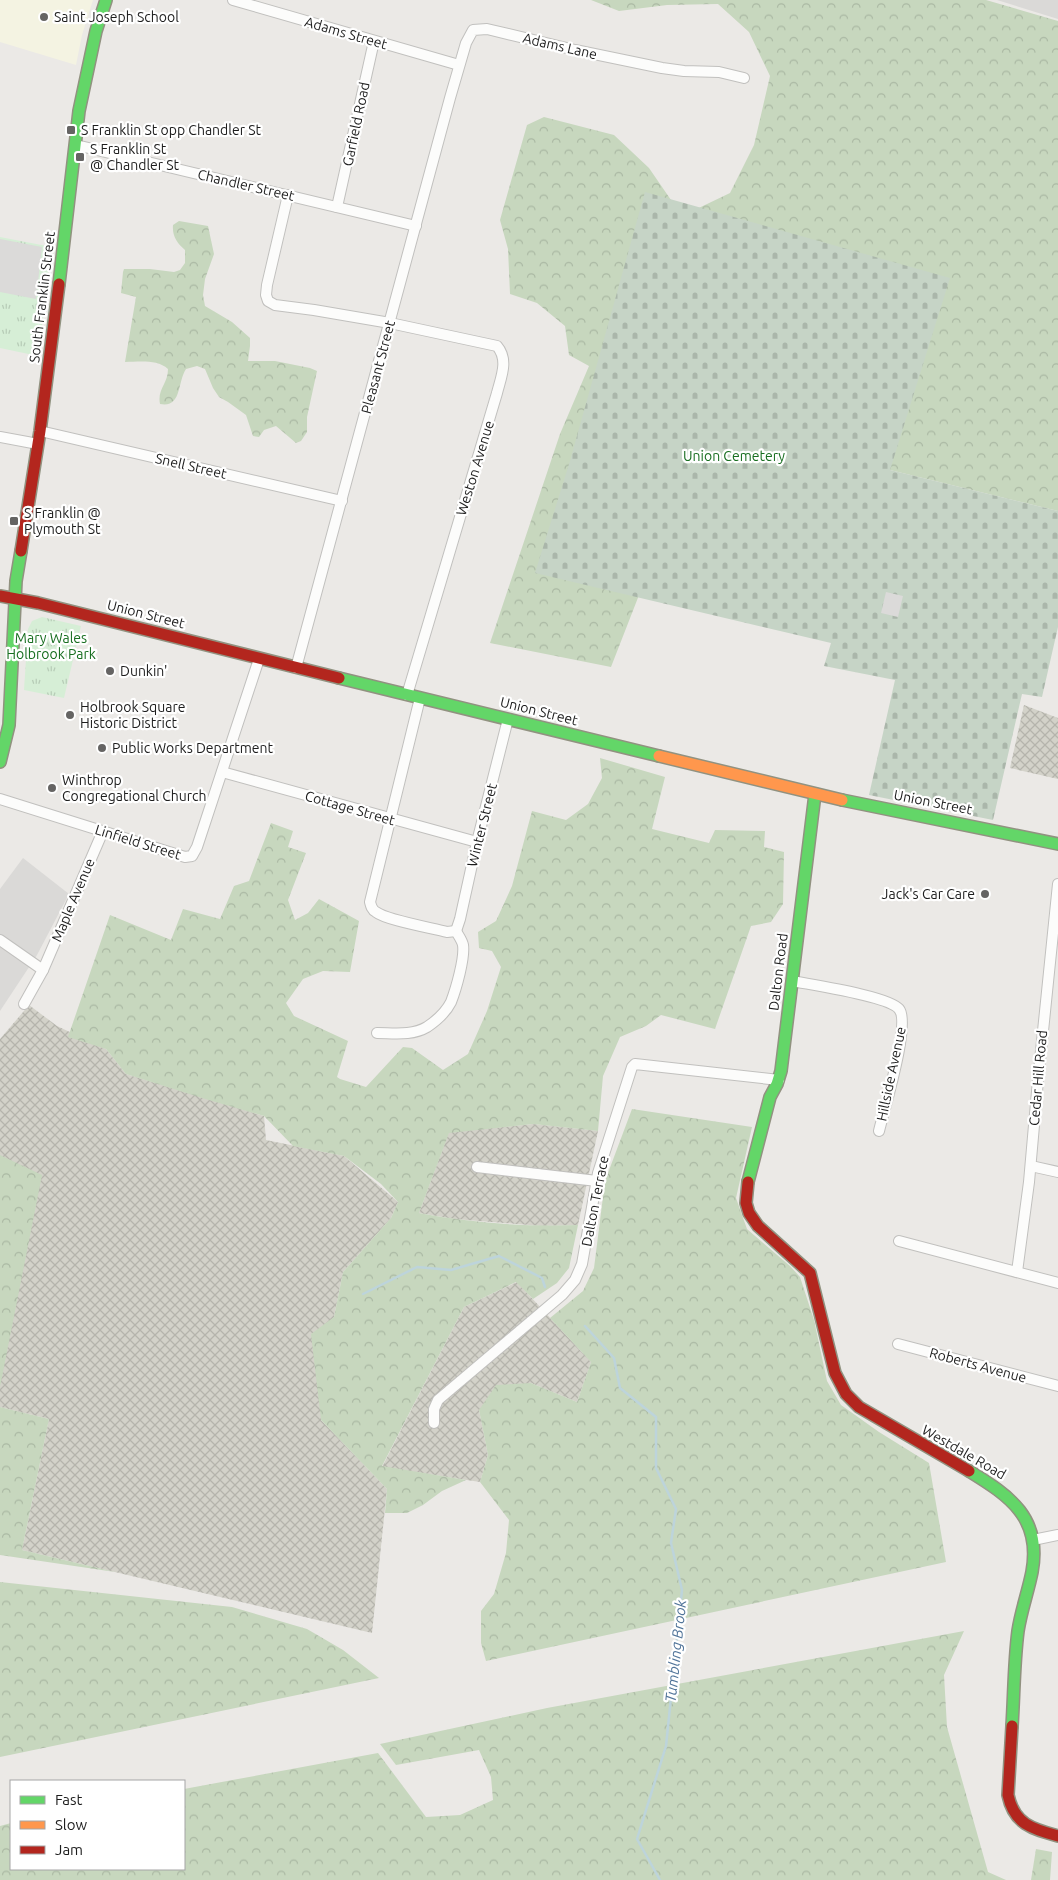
<svg xmlns="http://www.w3.org/2000/svg" width="1058" height="1880" font-family="Ubuntu,sans-serif">
<style>
.residential{fill:#dad9d7}
.education{fill:#f4f3e2}
.construction{fill:url(#construction-cross-hatch)}
.forest{fill:url(#forest-crowns)}
.cemetery{fill:url(#cemetery-stones)}
.park{fill:url(#park-tufts)}
.parking{fill:#dbdad9}
.lines{fill:none;stroke-linecap:round;stroke-linejoin:round}
.stream{stroke:#bdd4db;stroke-width:2.5}
.street-casing{stroke:#c1c0be;stroke-width:12}
.fast-casing{stroke:#919280;stroke-width:14}
.slow-casing{stroke:#919280;stroke-width:14}
.jam-casing{stroke:#919280;stroke-width:14}
.street{stroke:#fcfcfb;stroke-width:10}
.fast{stroke:#63d668;stroke-width:11}
.slow{stroke:#ff974d;stroke-width:11}
.jam{stroke:#b3261e;stroke-width:11}
.poi-dot{fill:#656463;stroke:#fff;stroke-width:2}
.labels{text-anchor:middle;stroke-width:4.5;stroke-linejoin:round;paint-order:stroke}
.poi-label{font-size:14px;fill:#1d1d1d;stroke:#fff;text-anchor:start}
.street-label{font-size:14px;fill:#1d1d1d;stroke:#fff}
.park-label{font-size:14px;fill:#186e20;stroke:#fff}
.water-label{font-size:15px;font-style:italic;fill:#52759a;stroke:#fff}
</style>
<defs>
<pattern id="construction-cross-hatch" width="8" height="8" patternUnits="userSpaceOnUse" patternTransform="scale(1.25)"><rect width="8" height="8" fill="#d3d2c9"/><path d="M0 0l8 8M0 8l8-8" fill="none" stroke="#b5b4ac"/></pattern>
<pattern id="forest-crowns" width="20" height="18" patternUnits="userSpaceOnUse" patternTransform="scale(1.25)"><rect width="20" height="18" fill="#c7d7be"/><path d="M2 6a3 3 0 1 1 6 0M12 15a3 3 0 1 1 6 0" fill="none" stroke="#aab8a3"/></pattern>
<pattern id="cemetery-stones" width="16" height="16" patternUnits="userSpaceOnUse" patternTransform="scale(1.25)"><rect width="16" height="16" fill="#c6d4c6"/><path d="M2 7V4a2 2 0 0 1 4 0v3zM10 15v-3a2 2 0 0 1 4 0v3z" fill="#aab6aa"/></pattern>
<pattern id="park-tufts" width="24" height="20" patternUnits="userSpaceOnUse" patternTransform="scale(1.25)"><rect width="24" height="20" fill="#d6eed6"/><path d="M3 7l-1-3M5 7V3M7 7l1-3M15 17l-1-3M17 17v-4M19 17l1-3" fill="none" stroke="#b7ccb7"/></pattern>
</defs>
<rect width="100%" height="100%" fill="#ebe9e6"/>
<g class="residential">
<path d="M997 0H1058V19Z"/>
<path d="M23 858 69 894 37 955 0 1011V889Z"/>
</g>
<path class="education" d="M0 0H93L82 35 76 65 0 42Z"/>
<g class="construction">
<path d="M1024 705 1058 718V779L1010 768Z"/>
<path d="M29 1005 57 1026 106 1049 126 1074 264 1116 266 1140 344 1156 398 1202 391 1218 343 1272 334 1317 321 1420 387 1489 372 1633 22 1550 49 1419 0 1407V1039Z"/>
<path d="M533 1124 598 1131 578 1225 541 1226 454 1219 419 1213 449 1132Z"/>
<path d="M517 1282 591 1362 577 1402 531 1383 479 1410 488 1455 480 1482 382 1467 464 1307Z"/>
</g>
<g class="forest">
<path d="M591 0H986L1058 21V511L890 470 715 400 611 667 490 643 560 434 589 366 569 355 565 326 537 303 510 294 508 249 500 220 527 125 544 117 614 135 649 168 682 216 730 193 754 145 770 76 749 32 718 4 667 5 619 11Z"/>
<path d="M179 221 208 226 214 254 205 279 203 295 205 306 232 322 250 338V346L248 361H275L310 368 317 371 307 417V432L301 441 296 443 276 426 264 430 259 437 253 436 246 415 228 402 219 397 213 388 205 369 197 366 186 369C177 383 182 408 160 404 157 389 168 384 168 369 157 359 139 362 125 362L136 297 121 293 123 272 124 269H150L174 272 180 270 185 263V250C177 243 172 236 173 225Z"/>
<path d="M600 758 665 777 652 829 709 843 715 830 765 831 764 847 784 852 783 904 771 922 751 926 715 1029 661 1015 646 1026 620 1037 603 1076 598 1131 533 1124 449 1133 419 1213C472 1223 525 1227 578 1225L569 1268 557 1283 533 1299 516 1282 464 1307 382 1466 466 1480 442 1491 423 1505 407 1513H385L387 1489 321 1420 311 1334 334 1317 343 1272 391 1218 398 1202 381 1184 344 1156 293 1146 264 1116 202 1098 126 1074 106 1049 68 1037 110 915 171 940 183 909 220 919 234 886 249 881 271 823 293 831 288 847 306 853 288 900 295 920 308 913 319 899 359 921 350 972 323 971 303 979 286 1003 294 1016 348 1041 337 1077 340 1079 366 1087 403 1047 412 1048 443 1070 468 1054 487 1011 501 967 492 951 479 948 478 932 496 921 512 886 532 811 566 820 588 804 602 778Z"/>
<path d="M632 1109 752 1127 736 1198 747 1229 790 1266 800 1277 814 1320 827 1381 841 1405 879 1432 929 1463 946 1562 486 1661 481 1643V1611L494 1594 506 1553 509 1520 480 1482 488 1455 479 1410 496 1385 531 1383 577 1402 591 1362 550 1318 583 1291 594 1268 605 1181Z"/>
<path d="M0 1155 42 1175 0 1387Z"/>
<path d="M0 1407 49 1419 22 1550 115 1572 0 1555Z"/>
<path d="M0 1582 232 1607 307 1629 343 1650 379 1678 0 1757Z"/>
<path d="M964 1631 944 1675 947 1727 988 1872 1006 1880H0V1826L11 1823V1869H184V1789L378 1753 426 1817 460 1815 493 1800 491 1777 479 1750 396 1765 380 1744 547 1708Z"/>
<path d="M1036 1849 1052 1852 1050 1880H1031Z"/>
</g>
<path class="cemetery" d="M645 192 950 278 890 470 1058 511V627L1042 697 1022 694 993 820 869 795 895 680 824 666 831 643 535 573 570 461Z"/>
<g class="park">
<path d="M0 237 52 247 38 356 0 348Z"/>
<path d="M42 617 81 626 64 698 24 690 28 629 32 621Z"/>
</g>
<g class="parking">
<path d="M0 239 42 247 36 299 0 292Z"/>
<path d="M886 592 903 596 898 617 881 613Z"/>
</g>
<g class="lines">
<g class="stream">
<path d="M363 1294 417 1267 451 1270 499 1256 542 1278 545 1287"/>
<path d="M585 1326 614 1358 620 1388 656 1417V1468L676 1509 671 1543 682 1590 666 1746 637 1839 660 1880"/>
</g>
<g class="street-casing">
<g id="street">
<path d="M233 0 459 65"/>
<path d="M76 145 416 226"/>
<path d="M288 195 267 285 266 295 268 301 275 305 314 310 390 323 497 346C509 360 501 377 497 393L407 695"/>
<path d="M337 207 374 41"/>
<path d="M40 431 342 501"/>
<path d="M0 437 38 444"/>
<path d="M296 668 450 98 466 43 473 30 487 29 575 50 662 68 684 71 719 72 744 78"/>
<path d="M420 698 370 902C371 906 372 910 376 912 386 920 432 928 447 932L456 931"/>
<path d="M222 772 477 842"/>
<path d="M0 799 185 857 192 856 197 847 259 659"/>
<path d="M456 931 460 919 477 842 508 719"/>
<path d="M0 940 43 970"/>
<path d="M792 981C812 985 888 996 899 1009 911 1023 884 1110 879 1131"/>
<path d="M24 1004 43 970 103 831"/>
<path d="M377 1033C393 1033 412 1036 427 1027 436 1021 446 1012 451 1002 456 989 465 958 463 945 462 940 458 935 456 931"/>
<path d="M1031 1166 1058 1172"/>
<path d="M477 1167 597 1181"/>
<path d="M899 1241 1058 1283"/>
<path d="M1017 1272 1029 1182 1038 1080 1058 884"/>
<path d="M898 1344 1058 1386"/>
<path d="M434 1423V1409L438 1400 562 1295 575 1280 582 1264 598 1173 632 1067 635 1064 779 1080"/>
<path d="M1033 1540 1058 1535"/>
</g>
</g>
<g class="fast-casing">
<g id="fast">
<path d="M59 284 79 111 96 31 106 0"/>
<path d="M339 678 659 756"/>
<path d="M0 762 9 725 16 581 21 551"/>
<path d="M842 800 1058 844"/>
<path d="M748 1182 770 1097 777 1084 781 1071 815 794"/>
<path d="M969 1471C1010 1496 1042 1518 1032 1572 1028 1592 1021 1611 1018 1631 1014 1662 1014 1695 1012 1726"/>
</g>
</g>
<g class="slow-casing">
<path id="slow" d="M659 756 842 800"/>
</g>
<g class="jam-casing">
<g id="jam">
<path d="M21 551 40 431 59 284"/>
<path d="M0 596 38 603 339 678"/>
<path d="M748 1182 746 1203 749 1213 758 1226 810 1273 835 1373 846 1394 859 1407 969 1471"/>
<path d="M1012 1726 1008 1795C1014 1824 1032 1829 1058 1836"/>
</g>
</g>
<use href="#street" class="street"/>
<use href="#fast" class="fast"/>
<use href="#slow" class="slow"/>
<use href="#jam" class="jam"/>
</g>
<g class="poi-dot">
<circle cx="44" cy="17" r="5"/>
<rect x="66" y="125" width="10" height="10" rx="2.5"/>
<rect x="75" y="152" width="10" height="10" rx="2.5"/>
<rect x="9" y="516" width="10" height="10" rx="2.5"/>
<circle cx="110" cy="671" r="5"/>
<circle cx="70" cy="715" r="5"/>
<circle cx="102" cy="748" r="5"/>
<circle cx="52" cy="788" r="5"/>
<circle cx="985" cy="894" r="5"/>
</g>
<g class="labels">
<g class="poi-label">
<text x="54" y="22">Saint Joseph School</text>
<text x="81" y="135">S Franklin St opp Chandler St</text>
<text x="90" y="154">S Franklin St<tspan x="90" dy="16">@ Chandler St</tspan></text>
<text x="24" y="518">S Franklin @<tspan x="24" dy="16">Plymouth St</tspan></text>
<text x="120" y="676">Dunkin'</text>
<text x="80" y="712">Holbrook Square<tspan x="80" dy="16">Historic District</tspan></text>
<text x="112" y="753">Public Works Department</text>
<text x="62" y="785">Winthrop<tspan x="62" dy="16">Congregational Church</tspan></text>
<text x="975" y="899" text-anchor="end">Jack's Car Care</text>
</g>
<g class="street-label">
<text transform="translate(346 33) rotate(16)" y="5">Adams Street</text>
<text transform="translate(560 46) rotate(13)" y="5">Adams Lane</text>
<text transform="translate(356 124) rotate(-78)" y="5">Garfield Road</text>
<text transform="translate(246 185) rotate(13)" y="5">Chandler Street</text>
<text transform="translate(42 297) rotate(-83)" y="5">South Franklin Street</text>
<text transform="translate(378 367) rotate(-75)" y="5">Pleasant Street</text>
<text transform="translate(191 466) rotate(13)" y="5">Snell Street</text>
<text transform="translate(475 468) rotate(-73)" y="5">Weston Avenue</text>
<text transform="translate(146 614) rotate(14)" y="5">Union Street</text>
<text transform="translate(539 711) rotate(14)" y="5">Union Street</text>
<text transform="translate(933 802) rotate(11)" y="5">Union Street</text>
<text transform="translate(350 808) rotate(16)" y="5">Cottage Street</text>
<text transform="translate(482 825) rotate(-76)" y="5">Winter Street</text>
<text transform="translate(138 842) rotate(17)" y="5">Linfield Street</text>
<text transform="translate(73 900) rotate(-67)" y="5">Maple Avenue</text>
<text transform="translate(778 972) rotate(-83)" y="5">Dalton Road</text>
<text transform="translate(891 1074) rotate(-78)" y="5">Hillside Avenue</text>
<text transform="translate(1038 1078) rotate(-85)" y="5">Cedar Hill Road</text>
<text transform="translate(595 1201) rotate(-79)" y="5">Dalton Terrace</text>
<text transform="translate(978 1365) rotate(15)" y="5">Roberts Avenue</text>
<text transform="translate(964 1452) rotate(30)" y="5">Westdale Road</text>
</g>
<g class="park-label">
<text x="734" y="461">Union Cemetery</text>
<text x="51" y="643">Mary Wales<tspan x="51" dy="16">Holbrook Park</tspan></text>
</g>
<g class="water-label">
<text transform="translate(676 1651) rotate(-84)" y="5">Tumbling Brook</text>
</g>
</g>
<rect x="10" y="1780" width="175" height="90" fill="#ffffff" stroke="#a5a5a5"/>
<rect x="20" y="1796" width="25" height="8" fill="#63d668" stroke="#a5a5a5"/>
<text x="55" y="1805" font-size="15" fill="#1d1d1d">Fast</text>
<rect x="20" y="1821" width="25" height="8" fill="#ff974d" stroke="#a5a5a5"/>
<text x="55" y="1830" font-size="15" fill="#1d1d1d">Slow</text>
<rect x="20" y="1846" width="25" height="8" fill="#b3261e" stroke="#a5a5a5"/>
<text x="55" y="1855" font-size="15" fill="#1d1d1d">Jam</text>
</svg>
